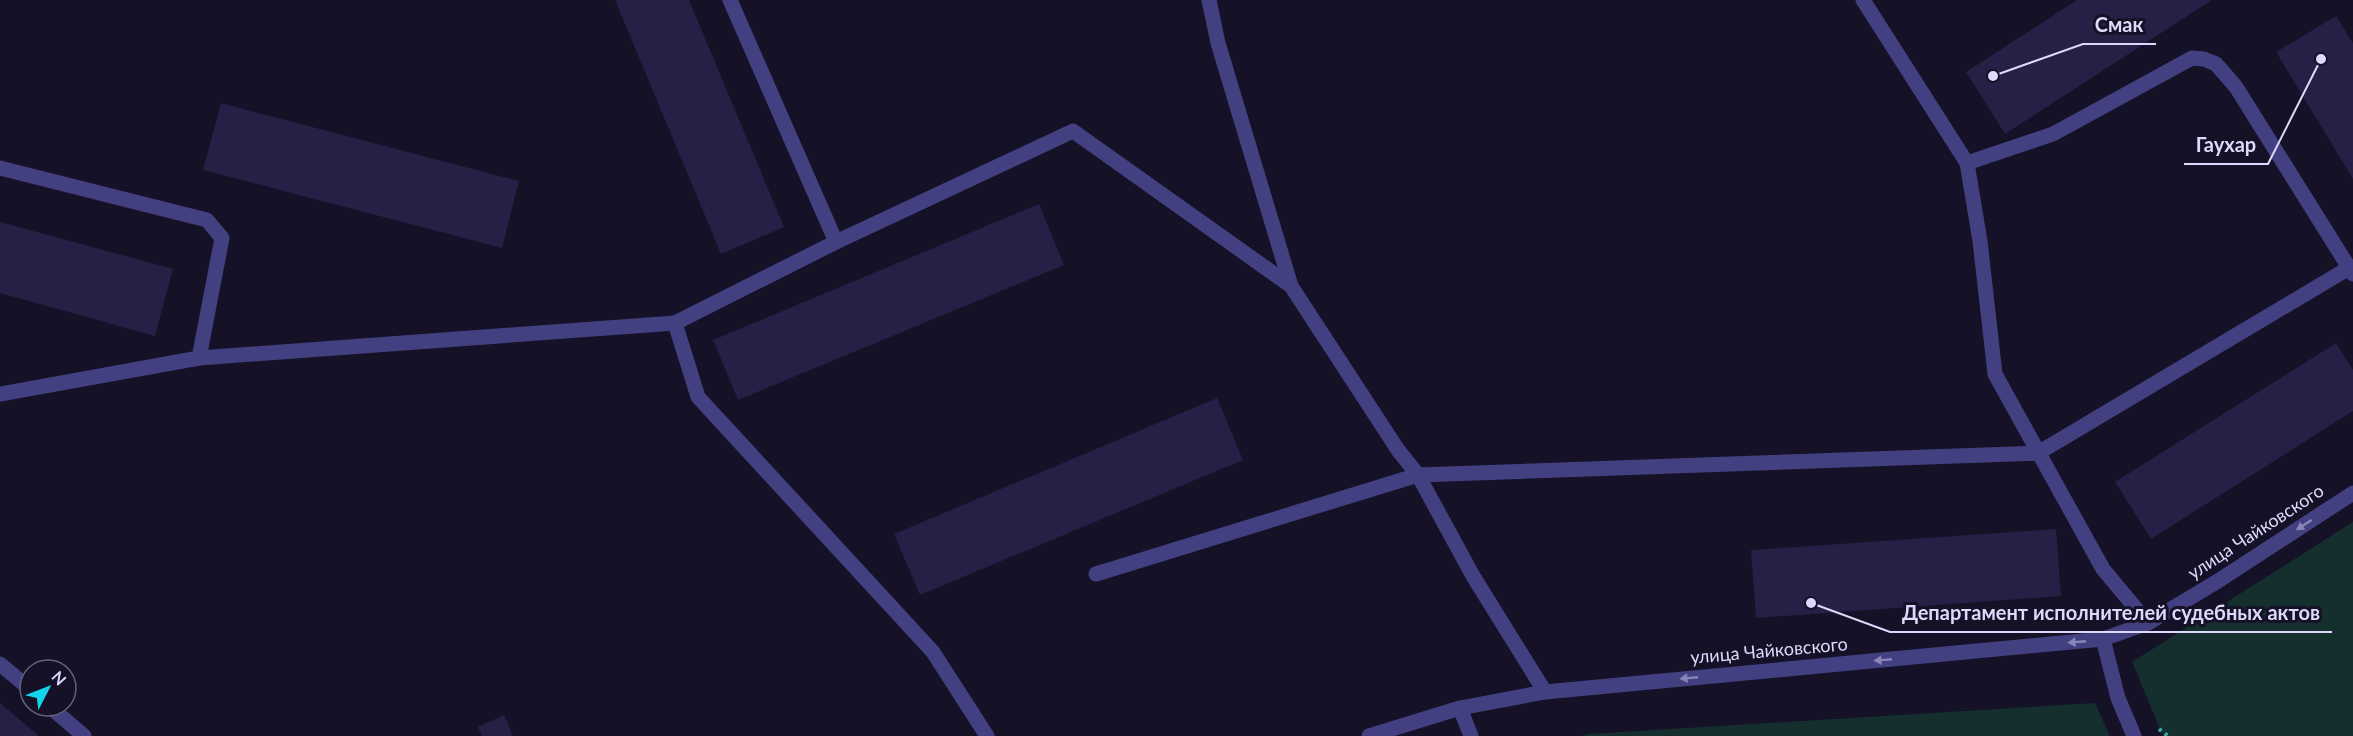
<svg xmlns="http://www.w3.org/2000/svg" width="2353" height="736" font-family="Lato,sans-serif">
<style>
.green{fill:#152f2f}
.building{fill:#271f45}
.lines{fill:none;stroke-linecap:round;stroke-linejoin:round}
.path{stroke:#39b0ab;stroke-width:4;stroke-dasharray:3 4.5;stroke-linecap:butt}
.service{stroke:#434081;stroke-width:15}
.pedestrian{stroke:#434081;stroke-width:15}
.tertiary{stroke:#434081;stroke-width:15}
.oneway{fill:#8985b8}
.labels{text-anchor:middle;stroke-width:6;stroke-linejoin:round;paint-order:stroke}
.street-label{font-size:18px;fill:#ded9fc;stroke:#151126}
.leader{fill:none;stroke:#ded9fc;stroke-width:2}
.callout-dot{fill:#ded9fc;stroke:#151126;stroke-width:2}
.callout-label{font-size:20px;text-anchor:middle;font-weight:bold;fill:#ded9fc;stroke:#151126;stroke-width:6;stroke-linejoin:round;paint-order:stroke}
</style>
<rect width="100%" height="100%" fill="#151126"/>
<g class="green">
<path d="M2353 522V736H2163L2132 662Z"/>
<path d="M2095 703 2110 736H1580L1589 734Z"/>
</g>
<g class="building">
<path d="M615 0H689L784 227 721 254Z"/>
<path d="M2077 0H2212L2005 134 1966 72Z"/>
<path d="M2336 16 2353 43V179L2276 52Z"/>
<path d="M221 103 519 181 502 248 203 170Z"/>
<path d="M1039 204 1064 265 738 400 713 340Z"/>
<path d="M0 222 173 269 155 336 0 293Z"/>
<path d="M2336 343 2353 370V411L2151 539 2115 482Z"/>
<path d="M1217 398 1243 460 920 595 894 534Z"/>
<path d="M2056 529 2061 596 1756 618 1751 550Z"/>
<path d="M0 703 39 736H0Z"/>
<path d="M504 715 513 736H482L478 727Z"/>
</g>
<g class="lines">
<path class="path" d="M2159 729 2168 736"/>
<g class="service">
<path d="M730 0 836 242"/>
<path d="M1209 0 1218 43 1291 286 1398 450 1418 475 1473 576 1545 692"/>
<path d="M1863 0 1967 163 1980 241 1995 374 2103 569 2148 623"/>
<path d="M1967 163 2053 134 2192 58 2204 59 2216 64 2236 87 2353 274"/>
<path d="M0 168 207 220 222 238 199 358"/>
<path d="M675 323 836 242 1073 131 1291 286"/>
<path d="M0 394 199 358 675 323 698 397 933 652 987 736"/>
<path d="M1096 574 1418 475 2038 453 2349 268"/>
<path d="M0 664 30 689"/>
<path d="M49 706 84 736"/>
</g>
<path class="pedestrian" d="M2103 639 2118 698 2134 736"/>
<g class="tertiary">
<path d="M1460 708 1471 736"/>
<path d="M1369 736 1460 708 1545 692 2103 639 2148 623 2218 581 2353 493"/>
</g>
</g>
<defs><path id="oneway-solid" d="M-6-.8H1V-3.2L6.5 0L1 3.2V.8H-6Z" transform="scale(1.5)"/></defs>
<g class="oneway">
<use href="#oneway-solid" transform="translate(2304 525) rotate(147)"/>
<use href="#oneway-solid" transform="translate(2077 642) rotate(175)"/>
<use href="#oneway-solid" transform="translate(1883 660) rotate(175)"/>
<use href="#oneway-solid" transform="translate(1689 678) rotate(175)"/>
</g>
<g class="labels">
<g class="street-label">
<text transform="translate(2256 532) rotate(-33)" y="6">улица Чайковского</text>
<text transform="translate(1769 651) rotate(-5)" y="6">улица Чайковского</text>
</g>
</g>
<path class="leader" d="M1993 76L2083 44H2156M2321 59L2268 164H2184M1811 603L1890 632H2332"/>
<g class="callout-dot">
<circle cx="1993" cy="76" r="6"/>
<circle cx="2321" cy="59" r="6"/>
<circle cx="1811" cy="603" r="6"/>
</g>
<g class="callout-label">
<text x="2119" y="32">Смак</text>
<text x="2226" y="152">Гаухар</text>
<text x="2111" y="620">Департамент исполнителей судебных актов</text>
</g>
<g transform="translate(48 688) rotate(48)"><circle r="28" fill="#151126" stroke="#65617c" stroke-width="1.5"/>
<path d="M0-4.5L10 22L0 15L-10 22Z" fill="#14d4ed"/>
<text y="-9" font-size="16" font-weight="bold" text-anchor="middle" fill="#ded9fc">N</text>
</g>
</svg>
